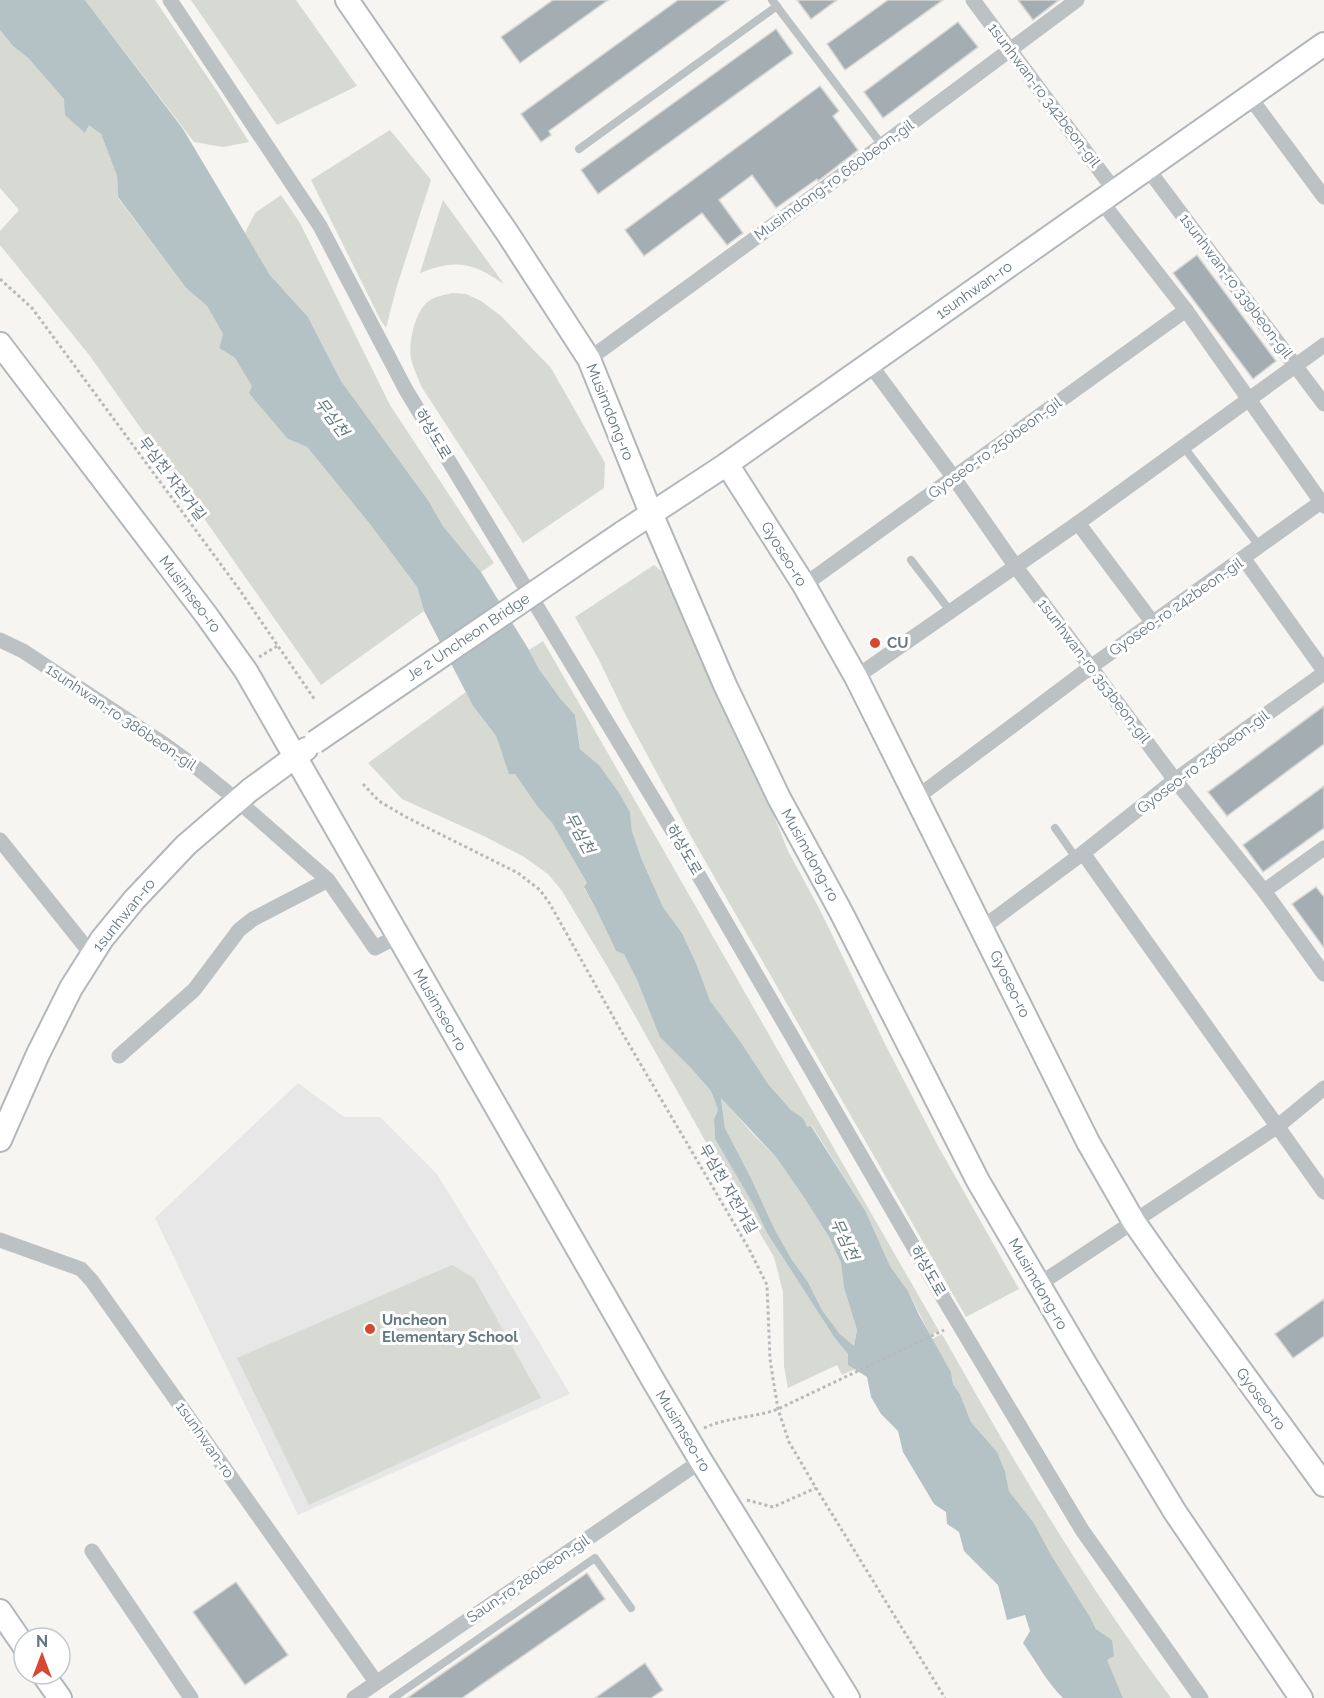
<svg xmlns="http://www.w3.org/2000/svg" width="1324" height="1698" font-family="Raleway,'Noto Sans KR',sans-serif">
<style>
.built{fill:#e6e7e6}
.green{fill:#d6dad2}
.water{fill:#b5c2c5;fill-rule:evenodd}
.building{fill:#a4adb2;stroke:#d7d7d5;stroke-width:1.5}
.lines{fill:none;stroke-linecap:round;stroke-linejoin:round}
.secondary-casing{stroke:#b1b7bb;stroke-width:26}
.path{stroke:#b7babc;stroke-width:3;stroke-dasharray:3 3;stroke-linecap:butt}
.lane{stroke:#bcc1c4;stroke-width:8}
.street{stroke:#bcc1c4;stroke-width:15}
.secondary{stroke:#fff;stroke-width:22}
.secondary-bridge-casing{stroke:#b1b7bb;stroke-width:26;stroke-linecap:butt}
.secondary-bridge{stroke:#fff;stroke-width:22}
.poi-dot{fill:#d84730;stroke:#fff;stroke-width:2}
.labels{text-anchor:middle;stroke-width:6;stroke-linejoin:round;paint-order:stroke}
.street-label{font-size:15px;fill:#667882;stroke:#fff}
.poi-label{font-size:15px;font-weight:bold;fill:#667882;stroke:#fff;text-anchor:start}
.water-label{font-size:16px;font-style:italic;fill:#637a7f;stroke:#fff}
</style>
<rect width="100%" height="100%" fill="#f6f5f2"/>
<path class="built" d="M298 1083 344 1117H380L437 1174 493 1265 570 1394 298 1515 155 1218Z"/>
<g class="green">
<path d="M85 0H155L217 91 249 142 223 147 194 142Z"/>
<path d="M191 0H296L357 86 277 125Z"/>
<path d="M0 30 13 46 28 58 64 99 85 133 89 124 101 134 117 176 118 198 186 288 207 306 223 334 219 348 235 358 288 439 307 447 369 523 417 587 424 611 321 685 90 356 0 245V231L19 210 0 188Z"/>
<path d="M390 130 431 180 396 289 386 328 380 319 311 180Z"/>
<path d="M281 195 300 223 390 405 494 563 481 572 443 526 428 500 341 381 308 317 270 275 245 233 255 213Z"/>
<path d="M443 200 504 284C472 262 456 259 420 273Z"/>
<path d="M452 293 466 294 481 301 501 316 551 368 605 463 604 488 523 543 421 386C418 377 413 368 411 359 408 343 415 310 429 301 435 296 445 295 452 293Z"/>
<path d="M654 565 665 574 712 671 753 764 788 851 820 910 886 1046 938 1146 1019 1289 966 1317 692 838 624 712 599 660 575 617Z"/>
<path d="M543 641C676 870 806 1101 939 1331L930 1335 908 1291 890 1266 866 1212 812 1126 807 1128 803 1118 791 1110 769 1085 740 1041 709 1001 696 963 682 933 663 907 642 860 632 831 630 812 599 765 580 749 575 715 560 698 539 669 529 650Z"/>
<path d="M466 692 473 706 496 736 502 754 515 774 537 806 552 823 587 883 584 888 596 909 616 951 624 953 638 982 690 1067 711 1091 718 1110 714 1119 715 1139 753 1204 767 1233 834 1337 849 1354 848 1365 855 1369 842 1375 837 1365 788 1388 784 1366 783 1292 774 1257 703 1137 607 966 562 891 548 874 524 857 486 837 402 799 368 763Z"/>
<path d="M721 1097 751 1132 776 1157 805 1199 829 1237 841 1263 844 1288 857 1330 854 1347 840 1334 822 1310 808 1282 792 1260 774 1228 751 1178 725 1128Z"/>
<path d="M452 1265 474 1278 541 1398 309 1505 237 1358Z"/>
<path d="M942 1334C1012 1459 1085 1583 1171 1698H1123L1106 1660 1112 1640 1096 1629 1090 1617 1050 1553 1034 1523 1009 1491 1005 1471 997 1452 971 1422 960 1394 953 1384 951 1372 932 1339Z"/>
</g>
<path class="water" d="M0 0H85L183 129 270 275 308 317 341 381 428 500 443 526 481 572 529 650 539 669 560 698 575 715 580 749 599 765 619 793 630 812 632 831 642 860 663 907 682 933 696 963 710 1001 740 1041 769 1085 791 1110 803 1118 807 1127 811 1126 866 1212 890 1266 908 1291 919 1315 951 1372 953 1384 960 1394 971 1422 997 1452 1005 1471 1009 1491 1034 1523 1050 1553 1090 1617 1096 1629 1112 1640 1114 1656 1107 1660 1123 1698H1063C1047 1683 1036 1661 1023 1643L1030 1631 1025 1615 1007 1620 998 1585 964 1551 959 1532 947 1524 946 1512 934 1504 903 1452 898 1431 881 1414 871 1397 867 1377 848 1365V1354L834 1337 767 1233 753 1204 715 1139 714 1119 718 1110 711 1091 690 1067 660 1037 638 982 624 954 616 951 596 909 584 887 587 883 552 823 537 806 515 774H509L496 736 473 706 424 611 417 587 369 523 307 447 288 439 249 393 252 386 235 358 219 348 223 334 207 306 186 288 118 197 117 176 101 134 89 125 85 133 65 115 64 99 28 58 13 46 0 30ZM721 1098 776 1157 805 1199 829 1237 841 1263 844 1288 857 1330 854 1346 840 1334 822 1310 808 1282 792 1260 774 1228 751 1178 725 1128Z"/>
<g class="building">
<path d="M553 0H608L520 63 501 37Z"/>
<path d="M678 0H729L549 131 551 135 541 142 521 114Z"/>
<path d="M797 0H837L811 19Z"/>
<path d="M888 0H943L845 70 827 44Z"/>
<path d="M1018 0H1059L1033 20Z"/>
<path d="M958 22 978 47 883 118 864 92Z"/>
<path d="M776 29 793 53 598 194 581 170Z"/>
<path d="M820 86 839 111 833 116 858 150 818 181 817 179 776 208 752 175 719 200 743 233 727 245 702 213 644 256 625 230Z"/>
<path d="M1197 255 1276 361 1253 379 1173 273Z"/>
<path d="M1324 706V744L1227 816 1208 792Z"/>
<path d="M1324 786V828L1263 872 1243 845Z"/>
<path d="M1316 887 1324 897V948L1292 904Z"/>
<path d="M1324 1299V1336L1293 1358 1275 1334Z"/>
<path d="M587 1573 605 1599 462 1698H407Z"/>
<path d="M236 1582 288 1655 245 1685 193 1612Z"/>
<path d="M645 1663 663 1690 651 1698H595Z"/>
</g>
<g class="lines">
<g class="secondary-casing">
<g id="secondary">
<path d="M347 0 508 234 589 359 651 513 725 685 779 798 841 912 978 1181 1086 1365 1175 1512 1301 1698"/>
<path d="M0 344 207 616 246 671 653 1380 701 1461 848 1698"/>
<path d="M727 464 804 585 856 677 1088 1142 1134 1222 1167 1269 1324 1485"/>
<path d="M622 533 727 464 1324 44"/>
<path d="M0 1140 38 1054 71 988 102 939 134 900 186 845 250 790 306 749"/>
<path d="M0 1611 24 1646"/>
<path d="M43 1674 60 1698"/>
</g>
</g>
<g class="path">
<path d="M0 279 32 308 239 589 315 700"/>
<path d="M259 657 279 645"/>
<path d="M363 784 379 801 406 817 518 873 540 890 550 904 620 1029 749 1249 767 1285 770 1359 774 1385 778 1409 789 1442 816 1488 945 1698"/>
<path d="M704 1428C727 1417 754 1418 778 1409L944 1330"/>
<path d="M747 1500 773 1507 816 1488"/>
</g>
<g class="lane">
<path d="M772 0 882 145"/>
<path d="M579 149 777 6"/>
<path d="M1183 446 1260 547"/>
<path d="M911 560 951 612"/>
<path d="M1055 828 1076 858"/>
<path d="M393 1698 595 1558 631 1608"/>
</g>
<g class="street">
<path d="M170 0 320 226 406 390 680 843 945 1301 1082 1530 1201 1698"/>
<path d="M973 0 1115 191"/>
<path d="M1249 96 1324 197"/>
<path d="M1147 168 1324 404"/>
<path d="M1101 201 1186 310 1324 506"/>
<path d="M589 359 827 186 1077 0"/>
<path d="M869 363 954 478 1016 567 1175 780 1264 891 1324 974"/>
<path d="M1078 523 1153 623"/>
<path d="M1244 559 1324 671"/>
<path d="M804 585 1186 310"/>
<path d="M0 640 23 651 164 744 201 771 238 801 328 880 375 948 398 936"/>
<path d="M856 677 1078 523 1324 345"/>
<path d="M916 798 1092 666 1321 502"/>
<path d="M0 840 92 955"/>
<path d="M1083 853 1324 1192"/>
<path d="M1264 891 1324 848"/>
<path d="M982 928 1083 853 1175 780 1324 673"/>
<path d="M119 1056 194 990 239 930 253 919 328 880"/>
<path d="M0 1240 81 1269 92 1281 376 1682"/>
<path d="M1038 1285 1278 1126 1324 1088"/>
<path d="M92 1551 191 1698"/>
<path d="M354 1698 701 1461"/>
</g>
<use href="#secondary" class="secondary"/>
<g class="secondary-bridge-casing">
<path id="secondary-bridge" d="M315 742 622 533"/>
</g>
<use href="#secondary-bridge" class="secondary-bridge"/>
</g>
<g class="poi-dot">
<circle cx="875" cy="643" r="6"/>
<circle cx="370" cy="1329" r="6"/>
</g>
<g class="labels">
<g class="street-label">
<text transform="translate(1044 95) rotate(53)" y="5">1sunhwan-ro 342beon-gil</text>
<text transform="translate(834 180) rotate(-36)" y="5">Musimdong-ro 660beon-gil</text>
<text transform="translate(1236 286) rotate(53)" y="5">1sunhwan-ro 339beon-gil</text>
<text transform="translate(974 290) rotate(-35)" y="5">1sunhwan-ro</text>
<text transform="translate(610 412) rotate(68)" y="5">Musimdong-ro</text>
<text transform="translate(433 434) rotate(59)" y="5">하상도로</text>
<text transform="translate(995 448) rotate(-36)" y="5">Gyoseo-ro 250beon-gil</text>
<text transform="translate(172 479) rotate(53)" y="5">무심천 자전거길</text>
<text transform="translate(784 554) rotate(58)" y="5">Gyoseo-ro</text>
<text transform="translate(190 594) rotate(53)" y="5">Musimseo-ro</text>
<text transform="translate(1176 607) rotate(-35)" y="5">Gyoseo-ro 242beon-gil</text>
<text transform="translate(468 637) rotate(-34)" y="5">Je 2 Uncheon Bridge</text>
<text transform="translate(1094 671) rotate(53)" y="5">1sunhwan-ro 353beon-gil</text>
<text transform="translate(121 717) rotate(34)" y="5">1sunhwan-ro 386beon-gil</text>
<text transform="translate(1203 762) rotate(-37)" y="5">Gyoseo-ro 236beon-gil</text>
<text transform="translate(684 850) rotate(60)" y="5">하상도로</text>
<text transform="translate(810 855) rotate(61)" y="5">Musimdong-ro</text>
<text transform="translate(124 915) rotate(-51)" y="5">1sunhwan-ro</text>
<text transform="translate(1010 984) rotate(64)" y="5">Gyoseo-ro</text>
<text transform="translate(440 1010) rotate(60)" y="5">Musimseo-ro</text>
<text transform="translate(728 1189) rotate(60)" y="5">무심천 자전거길</text>
<text transform="translate(928 1271) rotate(60)" y="5">하상도로</text>
<text transform="translate(1038 1284) rotate(60)" y="5">Musimdong-ro</text>
<text transform="translate(1261 1399) rotate(54)" y="5">Gyoseo-ro</text>
<text transform="translate(683 1431) rotate(59)" y="5">Musimseo-ro</text>
<text transform="translate(205 1440) rotate(55)" y="5">1sunhwan-ro</text>
<text transform="translate(528 1579) rotate(-34)" y="5">Saun-ro 280beon-gil</text>
</g>
<g class="poi-label">
<text x="887" y="648">CU</text>
<text x="382" y="1325">Uncheon<tspan x="382" dy="17">Elementary School</tspan></text>
</g>
<g class="water-label">
<text transform="translate(332 417) rotate(53)" y="6">무심천</text>
<text transform="translate(580 833) rotate(61)" y="6">무심천</text>
<text transform="translate(845 1239) rotate(65)" y="6">무심천</text>
</g>
</g>
<g transform="translate(42 1656)"><circle r="28" fill="#ffffff" stroke="#c2c9cd" stroke-width="1.5"/>
<path d="M0-4.5L10 22L0 15L-10 22Z" fill="#d84730"/>
<text y="-9" font-size="16" font-weight="bold" text-anchor="middle" fill="#667882">N</text>
</g>
</svg>
